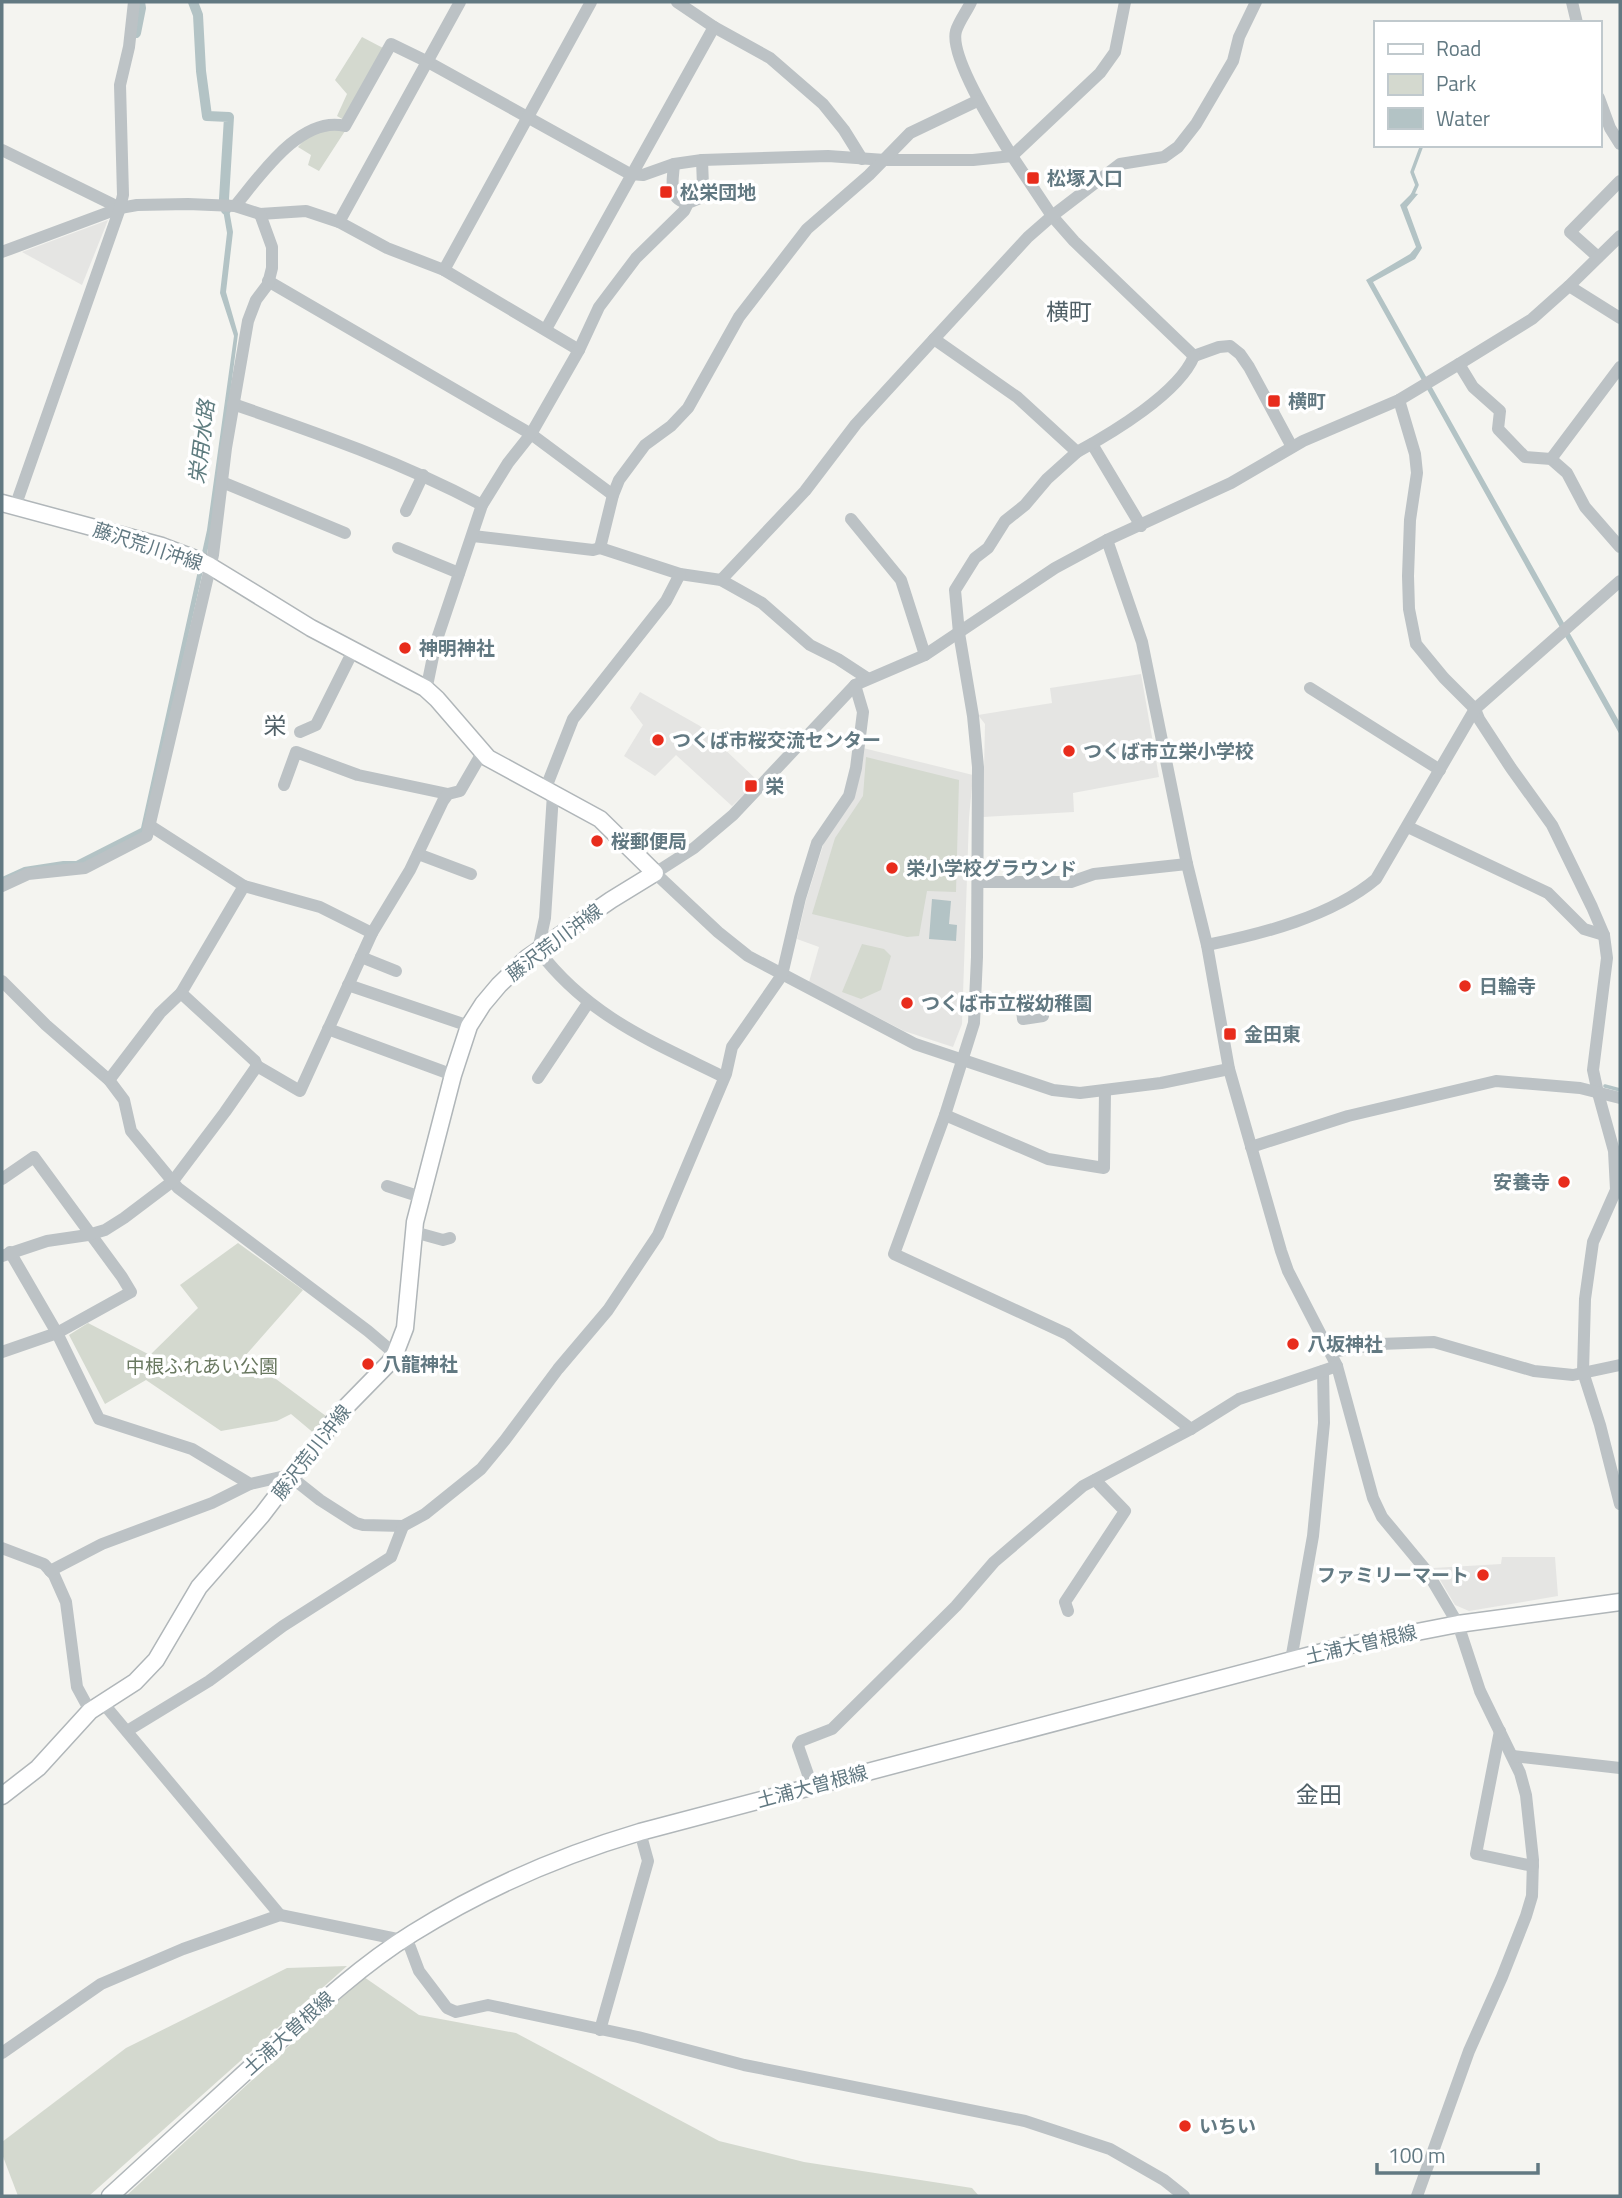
<svg xmlns="http://www.w3.org/2000/svg" width="1622" height="2198" font-family="'Titillium Web','Noto Sans JP',sans-serif">
<style>
.built{fill:#e5e5e3}
.green{fill:#d4d9cf}
.water{fill:#b3c3c5}
.lines{fill:none;stroke-linecap:round;stroke-linejoin:round}
.stream{stroke:#b3c3c5;stroke-width:3.5}
.canal{stroke:#b3c3c5;stroke-width:10}
.major-casing{stroke:#b0b6b9;stroke-width:19}
.minor{stroke:#bcc2c5;stroke-width:12}
.major{stroke:#fff;stroke-width:16}
.poi-dot{fill:#e82c1c;stroke:#fff;stroke-width:2.5}
.labels{text-anchor:middle;stroke-width:7;stroke-linejoin:round;paint-order:stroke}
.poi-label{font-size:19px;font-weight:bold;fill:#627982;stroke:#fff;text-anchor:start}
.street-label{font-size:19px;fill:#627982;stroke:#fff}
.park-label{font-size:19px;fill:#6a7961;stroke:#fff}
.water-label{font-size:21px;font-style:italic;fill:#5e7c7f;stroke:#fff}
.quarter-label{font-size:23px;fill:#506067;stroke:#fff}
</style>
<rect width="100%" height="100%" fill="#f4f4f0"/>
<g class="built">
<path d="M108 220 82 285 22 252Z"/>
<path d="M1141 674 1159 777 1073 793 1074 812 983 817 985 724 978 715 1052 703 1050 688Z"/>
<path d="M640 692 700 726 758 781 732 806 676 755 655 776 624 756 643 725 630 708Z"/>
<path d="M863 748 973 775 969 818 962 1024 953 1047 904 1031 809 982 819 947 797 939 806 900 826 836 855 794 862 767Z"/>
<path d="M1502 1557H1555L1558 1596 1469 1611 1455 1605 1433 1568 1501 1564Z"/>
</g>
<g class="green">
<path d="M362 37 383 48 344 120 337 116 347 94 335 80Z"/>
<path d="M334 127 345 131 319 171 308 165 311 155 298 147 309 135Z"/>
<path d="M866 757 959 780 956 892 927 891 919 936 907 937 812 914 835 838 863 796Z"/>
<path d="M862 944 884 949 891 956 881 990 861 999 842 992Z"/>
<path d="M238 1243 303 1290 245 1356 330 1419 316 1435 291 1414 277 1421 221 1431 146 1380 105 1404 69 1335 88 1323 150 1355 198 1308 180 1285Z"/>
<path d="M347 1966 89 2196H18L2 2154V2142L126 2048 287 1968Z"/>
<path d="M364 1977 419 2015 516 2033 719 2141 804 2162 972 2188 979 2196H126Z"/>
</g>
<g class="water">
<path d="M1412 193 1418 194 1407 207 1422 248 1415 259 1373 282 1620 723V735L1366 280 1410 254 1416 247 1400 205Z"/>
<path d="M221 198H227L233 232 226 292 238 334 212 531 144 833 79 866 2 883V877L24 867 63 861H76L141 828 207 530 234 336 220 293 227 233Z"/>
<path d="M932 899 951 901 949 924 957 925 956 941 929 939Z"/>
</g>
<g class="lines">
<g class="stream">
<path d="M1412 196 1417 185 1412 172 1422 145"/>
<path d="M1605 1086 1620 1090"/>
</g>
<g class="canal">
<path d="M193 2 198 15 201 71 207 116 229 117 224 199 226 210"/>
<path d="M136 33 141 8 140 2"/>
</g>
<g class="major-casing">
<g id="major">
<path d="M2 503 162 546 196 559 210 566 311 628 425 688 437 699 488 758 600 819 655 873 611 900 527 958 499 985 483 1004 469 1026 453 1075 415 1222 405 1328 395 1354 389 1363 340 1413 262 1515 199 1587 156 1660 135 1682 90 1711 38 1768 2 1796"/>
<path d="M110 2196C161 2150 211 2103 262 2057 310 2013 358 1967 413 1933 485 1888 559 1856 640 1832L1345 1646 1458 1624 1620 1602"/>
</g>
</g>
<g class="minor">
<path d="M971 2C967 11 959 21 956 31 949 57 997 132 1012 156L1100 73 1115 52 1125 2"/>
<path d="M1572 2 1577 23"/>
<path d="M714 27 770 58 823 104 844 130 862 159"/>
<path d="M1599 98 1610 128 1620 144"/>
<path d="M2 150 120 208"/>
<path d="M674 164C673 181 667 199 688 203"/>
<path d="M235 206C260 176 301 115 345 126L391 44 428 62 630 174 643 175 674 164 702 160 828 156 885 160H973L1012 156 1052 216 1074 241 1194 356 1219 347 1230 346 1240 354 1249 367 1292 447"/>
<path d="M339 222 460 2"/>
<path d="M2 252 120 208 137 205 188 204 235 206 260 214 306 211 339 222 387 248 444 270 579 350"/>
<path d="M1598 257 1570 232 1620 181"/>
<path d="M444 270 591 2"/>
<path d="M268 281 531 434 613 495"/>
<path d="M1569 286 1620 318"/>
<path d="M546 329 714 27 677 2"/>
<path d="M1459 364 1473 387 1500 411 1498 429 1525 457 1551 459 1567 473 1585 507 1620 547"/>
<path d="M1399 400 1415 454 1417 473 1410 520 1408 576 1409 609 1416 644 1444 678 1475 709 1479 719 1511 768 1552 825 1592 907 1604 935 1607 958 1593 1070 1598 1093 1614 1151 1616 1190 1593 1242 1585 1299 1583 1372 1600 1425 1620 1504"/>
<path d="M233 404C320 434 401 462 482 505"/>
<path d="M1092 444 1141 526"/>
<path d="M1077 452C1112 433 1179 393 1194 356"/>
<path d="M1551 459 1620 367"/>
<path d="M222 482 345 533"/>
<path d="M15 507 120 208 123 195 120 85 129 47 134 2"/>
<path d="M406 511 423 475"/>
<path d="M851 519 901 580 925 655"/>
<path d="M473 536 593 550 600 548 680 574 721 580 762 603 810 645 838 659 867 678"/>
<path d="M1107 540 1142 642 1187 864 1207 945 1229 1069 1281 1251 1288 1271 1337 1366 1373 1498 1382 1517 1426 1570 1458 1624 1480 1691 1520 1773 1526 1795 1533 1860 1532 1896 1526 1916 1502 1977 1469 2051 1417 2196"/>
<path d="M398 548 459 573"/>
<path d="M600 548 613 495 619 480 645 445 671 426 688 408 739 317 807 229 869 175 910 133 977 101"/>
<path d="M721 580 805 491 856 424 934 339"/>
<path d="M425 688 428 681 436 642 482 505 508 463 531 434 579 350 599 307 636 258 684 211 688 203 698 199 703 186 702 160"/>
<path d="M1310 688 1440 770"/>
<path d="M300 732 316 725 353 651"/>
<path d="M284 785 296 752 358 775 448 794"/>
<path d="M545 790 573 719 666 601 680 574"/>
<path d="M553 794 545 918 538 950C589 1017 651 1041 724 1077"/>
<path d="M149 825 244 886"/>
<path d="M1408 827 1548 893 1584 929 1604 935"/>
<path d="M418 854 471 874"/>
<path d="M978 882H1071L1094 874 1187 864"/>
<path d="M2 886 28 874 85 868 147 836 213 555 226 448 248 321 256 300 268 284 272 268V247L260 214"/>
<path d="M1207 945C1262 934 1332 916 1376 879L1475 709 1620 581"/>
<path d="M361 957 396 971"/>
<path d="M2 981 46 1025 109 1080 124 1100 131 1131 178 1188 368 1331 395 1354"/>
<path d="M348 985 469 1026"/>
<path d="M976 999 1021 1001 1023 1019 1043 1016"/>
<path d="M328 1029 453 1075"/>
<path d="M257 1066 255 1061 181 993 244 886 320 907 372 933"/>
<path d="M1229 1069 1161 1083 1080 1093 1053 1090 915 1044 748 956 718 932 655 873 694 848 733 815 855 685 925 655 1055 568 1107 540 1231 483 1303 441 1399 400 1459 364 1532 319 1569 286 1620 236"/>
<path d="M538 1078 588 1003"/>
<path d="M109 1080 160 1013 181 993"/>
<path d="M945 1115 1048 1159 1104 1168 1105 1091"/>
<path d="M1251 1147 1348 1116 1496 1081 1580 1088 1620 1098"/>
<path d="M2 1179 34 1157 122 1277 131 1292 57 1333 2 1352"/>
<path d="M387 1186 421 1197"/>
<path d="M414 1232 443 1240 450 1238"/>
<path d="M10 1252 57 1333 99 1419 192 1449 250 1484 285 1476 291 1477 320 1500 356 1523 363 1525 403 1526 425 1514 481 1469 505 1440 558 1369 608 1310 658 1235 726 1074 732 1047 782 975 800 898 817 843 849 796 856 768 863 712 855 685"/>
<path d="M2 1256 47 1241 88 1235 105 1230 124 1218 173 1181 225 1112 257 1066 300 1091 372 933 410 870 443 801 448 794 460 791 482 753"/>
<path d="M1331 1352 1380 1344 1434 1342 1534 1371 1573 1375 1620 1365"/>
<path d="M1191 1429 1067 1334 894 1254 945 1115 974 1023 977 957 978 767 973 716 959 633 955 590 975 558 988 548 1005 521 1025 505 1047 479 1077 452 1017 397 934 339 1028 237 1052 216 1120 164 1164 157 1178 147 1196 124 1233 61 1239 37 1256 2"/>
<path d="M2 1548 44 1564 54 1575 66 1602 77 1687 90 1711"/>
<path d="M50 1571 102 1544 212 1503 250 1484"/>
<path d="M1068 1611 1065 1602 1125 1511 1095 1480"/>
<path d="M1291 1660 1313 1536 1324 1423 1323 1371"/>
<path d="M103 1703 280 1915"/>
<path d="M127 1731 209 1681 283 1626 391 1557 403 1526"/>
<path d="M1500 1731 1476 1854 1533 1866"/>
<path d="M1513 1756 1620 1768"/>
<path d="M812 1786 798 1746 801 1741 832 1729 956 1606 994 1562 1083 1486 1191 1429 1239 1399 1337 1366"/>
<path d="M600 2030 648 1861 640 1832"/>
<path d="M2 2053 101 1984 183 1949 280 1915 402 1940 410 1947 419 1971 447 2008 456 2012 488 2005 638 2037 744 2065 1025 2121 1110 2149 1164 2180 1184 2196"/>
</g>
<use href="#major" class="major"/>
</g>
<g class="poi-dot">
<rect x="1026" y="171" width="14" height="14" rx="3.5"/>
<rect x="659" y="185" width="14" height="14" rx="3.5"/>
<rect x="1267" y="394" width="14" height="14" rx="3.5"/>
<circle cx="405" cy="648" r="7"/>
<circle cx="658" cy="740" r="7"/>
<circle cx="1069" cy="751" r="7"/>
<rect x="744" y="779" width="14" height="14" rx="3.5"/>
<circle cx="597" cy="841" r="7"/>
<circle cx="892" cy="868" r="7"/>
<circle cx="1465" cy="986" r="7"/>
<circle cx="907" cy="1003" r="7"/>
<rect x="1223" y="1027" width="14" height="14" rx="3.5"/>
<circle cx="1564" cy="1182" r="7"/>
<circle cx="1293" cy="1344" r="7"/>
<circle cx="368" cy="1364" r="7"/>
<circle cx="1483" cy="1575" r="7"/>
<circle cx="1185" cy="2126" r="7"/>
</g>
<g class="labels">
<g class="poi-label">
<text x="1047" y="185">松塚入口</text>
<text x="680" y="199">松栄団地</text>
<text x="1288" y="408">横町</text>
<text x="419" y="655">神明神社</text>
<text x="672" y="747">つくば市桜交流センター</text>
<text x="1083" y="758">つくば市立栄小学校</text>
<text x="765" y="793">栄</text>
<text x="611" y="848">桜郵便局</text>
<text x="906" y="875">栄小学校グラウンド</text>
<text x="1479" y="993">日輪寺</text>
<text x="921" y="1010">つくば市立桜幼稚園</text>
<text x="1244" y="1041">金田東</text>
<text x="1550" y="1189" text-anchor="end">安養寺</text>
<text x="1307" y="1351">八坂神社</text>
<text x="382" y="1371">八龍神社</text>
<text x="1469" y="1582" text-anchor="end">ファミリーマート</text>
<text x="1199" y="2133">いちい</text>
</g>
<g class="street-label">
<text transform="translate(148 546) rotate(18)" y="7">藤沢荒川沖線</text>
<text transform="translate(554 942) rotate(-37)" y="7">藤沢荒川沖線</text>
<text transform="translate(311 1452) rotate(-52)" y="7">藤沢荒川沖線</text>
<text transform="translate(1361 1644) rotate(-13)" y="7">土浦大曽根線</text>
<text transform="translate(812 1786) rotate(-15)" y="7">土浦大曽根線</text>
<text transform="translate(288 2033) rotate(-42)" y="7">土浦大曽根線</text>
</g>
<g class="park-label">
<text x="202" y="1373">中根ふれあい公園</text>
</g>
<g class="water-label">
<text transform="translate(202 442) rotate(-83)" y="7">栄用水路</text>
</g>
<g class="quarter-label">
<text x="1069" y="320">横町</text>
<text x="275" y="734">栄</text>
<text x="1319" y="1803">金田</text>
</g>
</g>
<rect width="1622" height="2198" fill="none" stroke="#627982" stroke-width="7"/>
<rect x="1374" y="21" width="228" height="126" fill="#ffffff" stroke="#c0c9cd" stroke-width="2"/>
<rect x="1388" y="44" width="35" height="10" fill="#ffffff" stroke="#c0c9cd" stroke-width="2"/>
<text x="1436" y="56" font-size="21" fill="#627982">Road</text>
<rect x="1388" y="74" width="35" height="21" fill="#d4d9cf" stroke="#c0c9cd" stroke-width="2"/>
<text x="1436" y="91" font-size="21" fill="#627982">Park</text>
<rect x="1388" y="108" width="35" height="21" fill="#b3c3c5" stroke="#c0c9cd" stroke-width="2"/>
<text x="1436" y="126" font-size="21" fill="#627982">Water</text>
<path d="M1377 2163v10h161v-10" fill="none" stroke="#627982" stroke-width="3.5"/>
<text x="1388" y="2163" font-size="21" fill="#627982" stroke="#ffffff" stroke-width="5" paint-order="stroke">100 m</text>
</svg>
